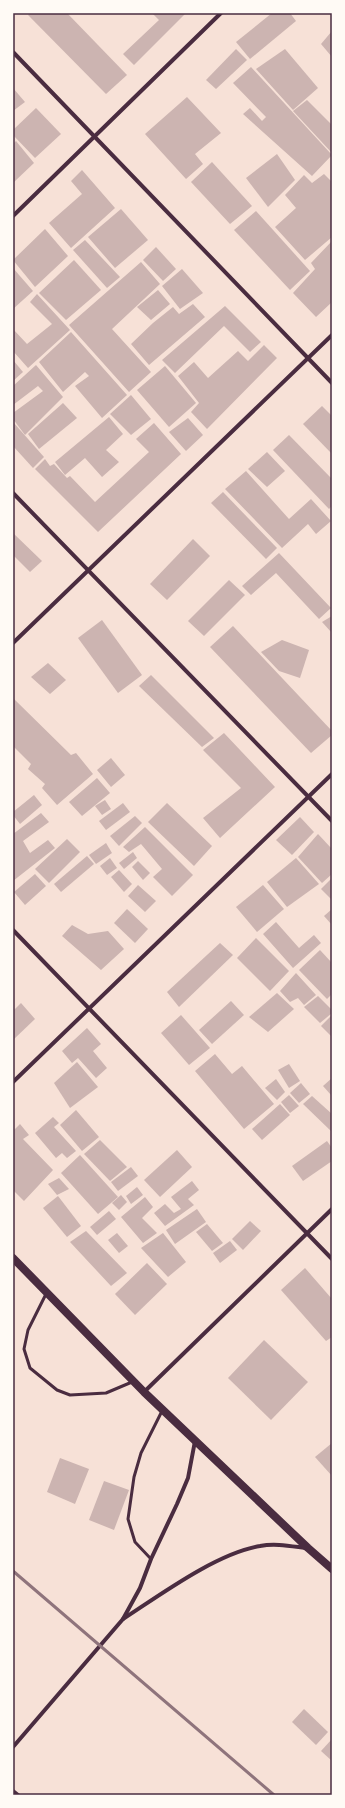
<svg xmlns="http://www.w3.org/2000/svg" width="345" height="1808" font-family="Bitter,serif">
<style>
.building{fill:#ccb4b1}
.lines{fill:none;stroke-linecap:round;stroke-linejoin:round}
.service{stroke:#4a2c40;stroke-width:3}
.minor{stroke:#4a2c40;stroke-width:4}
.secondary{stroke:#4a2c40;stroke-width:8}
.rail{stroke:#8f747c;stroke-width:3}
.neatline{fill:none;stroke:#4a2c40;stroke-width:1.5}
</style>
<rect width="100%" height="100%" fill="#f7e1d7"/>
<g class="building">
<path d="M30 13H67L127 75 106 94 28 15Z"/>
<path d="M152 13H186L134 65 123 54 159 20Z"/>
<path d="M272 13H290L296 21 250 59 236 42Z"/>
<path d="M332 31V57L321 44Z"/>
<path d="M236 49 247 60 216 89 206 80Z"/>
<path d="M285 49 318 88 293 110 256 69Z"/>
<path d="M251 67 332 155 312 176 243 114 250 108 262 121 266 117 233 83Z"/>
<path d="M13 88 25 102 13 111Z"/>
<path d="M187 97 221 133 195 154 203 164 186 179 145 134Z"/>
<path d="M307 100 332 125V153L293 111Z"/>
<path d="M36 108 61 134 35 158 13 135V130Z"/>
<path d="M16 141 34 163 13 183V144Z"/>
<path d="M277 154 295 180 268 207 246 178Z"/>
<path d="M212 162 252 206 230 224 191 182Z"/>
<path d="M82 170 115 208 71 248 49 223 82 194 71 181Z"/>
<path d="M324 174 332 182V237L305 260 275 227 296 208 285 195 304 175 312 183Z"/>
<path d="M121 209 148 240 115 268 88 237Z"/>
<path d="M256 211 310 271 290 290 234 230Z"/>
<path d="M45 229 68 256 35 287 13 260Z"/>
<path d="M85 240 120 277 107 288 73 250Z"/>
<path d="M332 241V302L316 317 293 293 315 269 311 263Z"/>
<path d="M156 247 176 269 163 281 143 260Z"/>
<path d="M74 260 101 290 66 320 39 293Z"/>
<path d="M141 262 160 284 112 329 151 372 129 392 69 325Z"/>
<path d="M13 268 33 291 13 309Z"/>
<path d="M182 269 203 293 180 309 162 286Z"/>
<path d="M158 290 170 304 151 320 137 307Z"/>
<path d="M37 294 70 330 28 368 13 351V329L27 344 52 324 30 302Z"/>
<path d="M193 304 205 317 149 365 131 344 153 323 173 307 179 314Z"/>
<path d="M225 306 261 342 250 352 224 326 175 373 162 360Z"/>
<path d="M71 332 127 395 102 418 75 386 89 376 85 372 63 392 39 362Z"/>
<path d="M264 345 277 358 207 429 191 412 199 403 178 376 194 362 208 378 238 351 248 361Z"/>
<path d="M13 360 23 372 13 381Z"/>
<path d="M36 365 63 397 25 435 13 419V413L43 391 38 386 13 405V386Z"/>
<path d="M165 366 196 403 169 427 137 390Z"/>
<path d="M131 395 151 419 131 435 110 414Z"/>
<path d="M63 403 77 418 39 449 28 434Z"/>
<path d="M322 406 332 416V454L303 424Z"/>
<path d="M109 417 123 434 106 450 119 462 102 477 85 458 65 475 55 462Z"/>
<path d="M188 418 203 435 186 451 169 432Z"/>
<path d="M13 422 44 457 33 468 13 446Z"/>
<path d="M154 423 181 454 98 532 35 469 45 459 50 466 54 464 67 478 70 476 95 502 149 452 136 439Z"/>
<path d="M289 435 332 479V506L329 509 273 450Z"/>
<path d="M267 452 285 471 267 487 248 469Z"/>
<path d="M246 471 289 519 311 499 331 521 316 534 308 524 282 548 225 489Z"/>
<path d="M223 492 277 548 266 559 211 503Z"/>
<path d="M13 533 42 561 30 572 13 555Z"/>
<path d="M193 539 210 556 167 600 150 584Z"/>
<path d="M279 553 331 608 319 619 276 573 251 595 242 586Z"/>
<path d="M229 580 245 595 204 636 188 621Z"/>
<path d="M332 616V633L322 622Z"/>
<path d="M102 620 142 675 118 693 78 638Z"/>
<path d="M233 626 332 731V735L311 753 210 647Z"/>
<path d="M282 640 309 650 300 678 279 671 261 652Z"/>
<path d="M48 663 66 680 50 694 31 677Z"/>
<path d="M151 675 214 738 202 747 139 686Z"/>
<path d="M14 699 71 755 76 753 93 774 57 805 42 788 45 784 28 769 31 764 13 746Z"/>
<path d="M224 733 275 787 220 838 203 818 241 788 203 750Z"/>
<path d="M111 758 125 775 111 787 97 770Z"/>
<path d="M97 778 110 793 82 816 69 802Z"/>
<path d="M34 795 42 805 20 824 13 815V812Z"/>
<path d="M105 800 111 809 102 815 95 806Z"/>
<path d="M123 803 130 812 106 830 99 821Z"/>
<path d="M167 803 212 846 194 866 148 822Z"/>
<path d="M41 813 49 822 23 841 30 853 48 840 55 848 13 881V834Z"/>
<path d="M135 816 142 823 119 846 110 836Z"/>
<path d="M300 817 314 832 292 855 276 840Z"/>
<path d="M145 827 193 875 172 896 153 877 162 869 141 844 129 852 123 847Z"/>
<path d="M318 834 332 849V874L322 883 298 857Z"/>
<path d="M67 839 80 852 49 883 35 869Z"/>
<path d="M106 843 112 853 96 864 89 855Z"/>
<path d="M133 852 137 858 124 869 119 863Z"/>
<path d="M87 856 94 864 61 892 54 884Z"/>
<path d="M110 858 117 868 107 875 100 866Z"/>
<path d="M296 858 319 884 287 907 267 882Z"/>
<path d="M138 861 150 873 143 880 132 867Z"/>
<path d="M119 870 132 884 124 892 111 877Z"/>
<path d="M35 874 46 886 25 905 14 892Z"/>
<path d="M332 878V900L321 889Z"/>
<path d="M138 885 156 901 145 912 128 896Z"/>
<path d="M263 885 284 909 257 932 236 907Z"/>
<path d="M127 909 148 929 135 943 114 923Z"/>
<path d="M332 909V925L324 916Z"/>
<path d="M276 922 299 948 314 935 321 943 293 968 263 934Z"/>
<path d="M72 925 88 934 108 931 124 949 101 970 62 936Z"/>
<path d="M256 938 289 971 270 991 237 958Z"/>
<path d="M220 943 233 955 179 1007 167 992Z"/>
<path d="M320 950 332 963V994L327 999 299 970Z"/>
<path d="M296 973 316 995 304 1005 298 998 290 1002 280 991Z"/>
<path d="M277 993 294 1009 268 1032 249 1017Z"/>
<path d="M318 996 332 1010V1013L320 1023 304 1007Z"/>
<path d="M231 1001 244 1015 212 1044 199 1030Z"/>
<path d="M21 1003 35 1019 13 1040V1011Z"/>
<path d="M181 1015 210 1048 189 1065 161 1033Z"/>
<path d="M332 1015V1037L321 1026Z"/>
<path d="M87 1028 101 1044 93 1051 107 1068 96 1078 78 1058 72 1063 62 1051Z"/>
<path d="M215 1054 232 1074 242 1066 274 1104 244 1129 195 1071Z"/>
<path d="M77 1062 98 1087 70 1108 54 1083Z"/>
<path d="M289 1064 300 1081 289 1088 278 1070Z"/>
<path d="M332 1078V1093L331 1095 323 1086Z"/>
<path d="M276 1079 285 1092 277 1100 265 1088Z"/>
<path d="M301 1083 310 1094 299 1103 290 1093Z"/>
<path d="M289 1095 299 1106 290 1113 281 1102Z"/>
<path d="M312 1096 332 1114V1132L303 1104Z"/>
<path d="M280 1104 290 1115 262 1140 252 1129Z"/>
<path d="M76 1110 99 1137 82 1151 60 1125Z"/>
<path d="M53 1117 59 1123 54 1127 76 1151 67 1158 62 1153 56 1158 35 1133Z"/>
<path d="M20 1124 29 1135 23 1139 53 1170 24 1201 13 1190V1131Z"/>
<path d="M100 1140 127 1167 110 1181 84 1154Z"/>
<path d="M327 1141 332 1148V1161L303 1181 292 1166Z"/>
<path d="M177 1150 192 1167 160 1197 144 1180Z"/>
<path d="M80 1155 118 1197 98 1214 61 1173Z"/>
<path d="M131 1167 138 1176 118 1191 111 1182Z"/>
<path d="M59 1178 69 1189 57 1195 48 1184Z"/>
<path d="M192 1181 199 1190 188 1199 194 1205 165 1226 154 1213 165 1204 174 1213 181 1209 171 1197Z"/>
<path d="M137 1187 143 1195 131 1204 126 1196Z"/>
<path d="M121 1195 127 1202 119 1210 112 1203Z"/>
<path d="M58 1196 81 1226 67 1237 43 1208Z"/>
<path d="M145 1197 153 1207 142 1218 157 1233 143 1243 121 1217Z"/>
<path d="M197 1209 206 1222 175 1244 166 1230Z"/>
<path d="M109 1211 116 1219 97 1235 90 1227Z"/>
<path d="M250 1221 261 1231 243 1250 232 1239Z"/>
<path d="M207 1224 223 1243 212 1251 196 1232Z"/>
<path d="M86 1231 127 1273 111 1286 70 1242Z"/>
<path d="M117 1233 128 1246 119 1253 108 1240Z"/>
<path d="M163 1233 186 1262 168 1277 141 1248Z"/>
<path d="M230 1241 237 1250 220 1263 213 1253Z"/>
<path d="M147 1263 167 1284 135 1315 115 1294Z"/>
<path d="M305 1268 332 1299V1337L326 1341 281 1290Z"/>
<path d="M264 1340 308 1382 271 1420 228 1378Z"/>
<path d="M332 1443V1476L315 1457Z"/>
<path d="M60 1458 89 1469 75 1504 47 1492Z"/>
<path d="M104 1481 129 1490 114 1530 89 1520Z"/>
<path d="M304 1709 328 1732 316 1745 292 1722Z"/>
<path d="M332 1739V1761L321 1751Z"/>
</g>
<g class="lines">
<g class="service">
<path d="M46 1294 28 1330 24 1349 30 1368 57 1390 70 1395 106 1393 132 1382"/>
<path d="M151 1559 135 1542 128 1519 134 1477 141 1453 162 1411"/>
</g>
<g class="minor">
<path d="M13 52 332 383"/>
<path d="M13 216 221 13"/>
<path d="M13 493 332 821"/>
<path d="M13 643 332 335"/>
<path d="M13 930 332 1259"/>
<path d="M13 1082 332 774"/>
<path d="M144 1392 332 1209"/>
<path d="M123 1619C160 1595 217 1553 260 1546 275 1543 290 1546 305 1548"/>
<path d="M13 1747 123 1619 140 1588 151 1559 177 1504 188 1478 195 1441"/>
<path d="M13 1791 18 1795"/>
</g>
<path class="secondary" d="M13 1258 144 1392 308 1548 332 1569"/>
<path class="rail" d="M13 1571 274 1795"/>
</g>
<rect width="345" height="1808" fill="none" stroke="#fffaf5" stroke-width="28"/>
<rect x="14" y="14" width="317" height="1780" class="neatline"/>
</svg>
